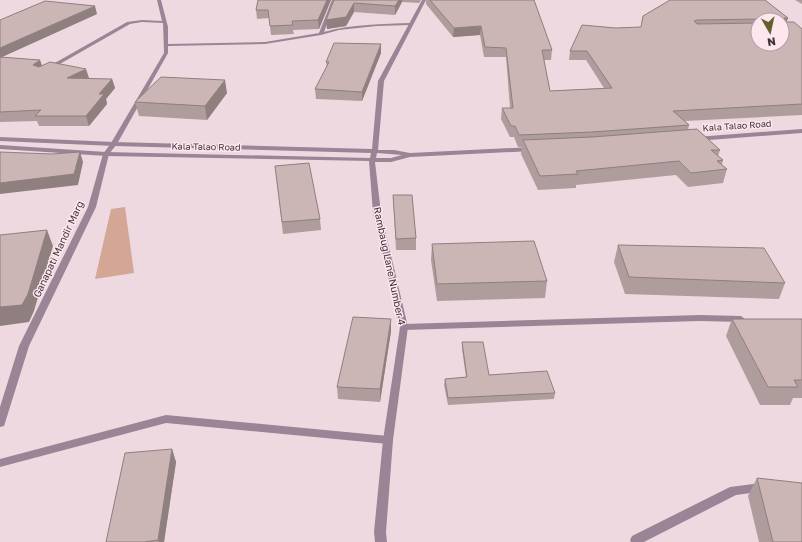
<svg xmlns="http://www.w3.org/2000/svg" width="802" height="542" font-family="'Golos Text',sans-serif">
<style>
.green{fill:#d4a696}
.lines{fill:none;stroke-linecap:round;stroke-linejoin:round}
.minor{fill:#9a8596;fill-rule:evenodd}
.tertiary{fill:#9a8596;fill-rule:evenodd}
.wall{fill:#af9c9c;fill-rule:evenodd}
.shaded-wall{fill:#8f7f7f}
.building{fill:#ccb5b5;stroke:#8f7f7f;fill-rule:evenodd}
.labels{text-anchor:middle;stroke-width:3;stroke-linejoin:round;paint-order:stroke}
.far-street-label{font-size:9px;fill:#3d3437;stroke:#fde6ee}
.street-label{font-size:10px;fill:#3d3437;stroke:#fde6ee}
</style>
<rect width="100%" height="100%" fill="#efd9e1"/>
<path class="green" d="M125 207 134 273 95 279 111 209Z"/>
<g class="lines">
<g class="minor">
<path d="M157 0H161L168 27V44L265 42 319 33 332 0H336L324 32C352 24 382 24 411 23L413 24 411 25 377 26 339 30 321 35 265 44 168 46V53L117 144 109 154 96 207 29 346 5 423 4 426 0 427V407L19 346 88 207 103 154 111 143 164 53 163 23 142 22 130 24 51 69 46 68 127 22 142 20 162 21Z"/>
<path d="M700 315 741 316 745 319 741 322 700 321 404 330 401 329 400 327 401 325 404 324Z"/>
<path d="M166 415 388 436 392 437 393 440 392 443 388 444 166 423 0 467V459Z"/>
<path d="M761 483 765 485 767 488 765 491 736 495 644 542H631L630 540 632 536 730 487Z"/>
</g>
<g class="tertiary">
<path d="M422 0H426L384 81 378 150H394L410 153 533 147 536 149 533 151 410 157 391 162H375L381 213 408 327 393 440 386 532 387 542H375L374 532 383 440 400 327 373 213 369 161 106 156 0 149V145L106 152 370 158 371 153 114 146 0 141V137L114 142 372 149 378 81ZM377 153 402 155 391 158H376Z"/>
<path d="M802 129V133L696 141 693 139 696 137Z"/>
</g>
</g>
<g class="wall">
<path d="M258 0H331L319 29 293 30 294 34 271 35 269 18 257 19 256 10Z"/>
<path d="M334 0H421L419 3 402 2 395 15 354 12 346 26 327 29 326 20Z"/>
<path d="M426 0H534L552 50 551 60H544L550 91 604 88 586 60H569L570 51 582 25 616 28 641 27 643 16 670 0H765L788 18 786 22H794L802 29V115L685 121 689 125 688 130 697 129 720 150 718 156 723 160 722 165 727 169 723 183 688 187 676 175 576 185V188L538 190 521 154 522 147H518L514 137H510L501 119 502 108H510L506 57H484L480 35 453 37 426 4ZM758 20H782V44H758Z"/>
<path d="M795 0H802V4Z"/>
<path d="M97 14 1 57 40 60 42 66 89 78 87 79H112L115 88 106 99 107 104 89 126H39L37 121 0 122V20Z"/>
<path d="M381 44V53L362 101 316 99 315 89 327 67 326 62Z"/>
<path d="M227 93 207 120 139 116 135 102Z"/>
<path d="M275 166 320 219 321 230 283 234Z"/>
<path d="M393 195 416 238V250H396Z"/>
<path d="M432 244 547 281 545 298 437 301 431 260Z"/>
<path d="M618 245 785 283 779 299 625 294 614 262Z"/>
<path d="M391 319V331L380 402 338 399 337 387Z"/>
<path d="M732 319H802V398H793L790 405H760L726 336Z"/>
<path d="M462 342 489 375 555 393 554 399 448 405 444 385 445 379 466 377 462 349Z"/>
<path d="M172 449 176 462 164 542H106Z"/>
<path d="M757 478 802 542H759L748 496Z"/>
</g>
<g class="shaded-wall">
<path d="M327 0H331L319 29 318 20Z"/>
<path d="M399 0H402V2L395 15V6Z"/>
<path d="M354 3V12L346 26 327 29 326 20Z"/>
<path d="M95 6 97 14 0 58V48Z"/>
<path d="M784 18H788L785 26 782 27Z"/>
<path d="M481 26 480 35 453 37 454 28Z"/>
<path d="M381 44V53L362 101V92Z"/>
<path d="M40 60 43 69 33 65Z"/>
<path d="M86 69 89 78 69 88 67 78Z"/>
<path d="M112 79 115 88 106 99 107 104 89 126 86 116 99 94Z"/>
<path d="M225 80 227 93 207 120 205 106Z"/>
<path d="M80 152 83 162 78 185 0 194V183Z"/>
<path d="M47 230 53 246 34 311 29 322 0 326V307Z"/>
<path d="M391 319V331L380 402V389Z"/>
<path d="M172 449 176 462 164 542H159L158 540Z"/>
</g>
<g class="building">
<path d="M258 0H327L318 20 292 21 293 25 270 26 268 10H256Z"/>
<path d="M334 0H399L395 6 354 3 346 17 326 20Z"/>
<path d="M430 0H534L552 50H542L550 91 612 88 587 51H570L582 25 616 28 641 27 643 16 670 0H765L788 18H784V22H794L802 29V104L673 111 689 125 592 132 519 135 515 126H511L502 108H513L506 48 485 47 481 26 454 28ZM761 19V20H782V44H758V23L697 24 694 21 697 20Z"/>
<path d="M45 1 95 6 0 48V20Z"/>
<path d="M334 43 381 44 362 92 315 89 329 62H326Z"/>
<path d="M0 57 40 60 33 65 39 67 50 62 86 69 67 78 112 79 99 94H104L86 116H35L41 110 0 112Z"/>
<path d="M161 77 225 80 205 106 135 102Z"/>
<path d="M697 129 720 150H711L723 160 717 161 727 169 691 173 679 161 576 171 578 174 540 176 523 140 592 137Z"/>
<path d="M0 152 52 154 80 152 74 174 0 183Z"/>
<path d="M309 163 320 219 282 222 275 166Z"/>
<path d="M393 195H412L416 238 396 239Z"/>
<path d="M47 230 28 294 22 305 0 307V235Z"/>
<path d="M534 241 547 281 437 284 432 244Z"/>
<path d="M618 245 764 248 785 283 629 277Z"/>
<path d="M353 317 391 319 380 389 337 387Z"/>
<path d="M732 319H802V380H794L798 387H768Z"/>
<path d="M462 342H483L489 375 547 371 555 393 448 398 445 379 467 377Z"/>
<path d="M172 449 158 540 144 542H106L125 453Z"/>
<path d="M757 478 802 483V542H773Z"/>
</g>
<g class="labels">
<g class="far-street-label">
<text transform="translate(737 126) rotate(-4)" y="3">Kala Talao Road</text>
<text transform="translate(206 147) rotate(1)" y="3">Kala Talao Road</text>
</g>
<g class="street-label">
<text transform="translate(58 249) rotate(-65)" y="4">Ganapati Mandir Marg</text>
<text transform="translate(390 266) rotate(78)" y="4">Rambaug Lane Number 4</text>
</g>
</g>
<g transform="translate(770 32) rotate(171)"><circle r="19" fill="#fde6ee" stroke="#b09fa5"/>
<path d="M0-3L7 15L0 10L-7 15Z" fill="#61602d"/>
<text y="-6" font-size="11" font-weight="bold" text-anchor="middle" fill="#3d3437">N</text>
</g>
</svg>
